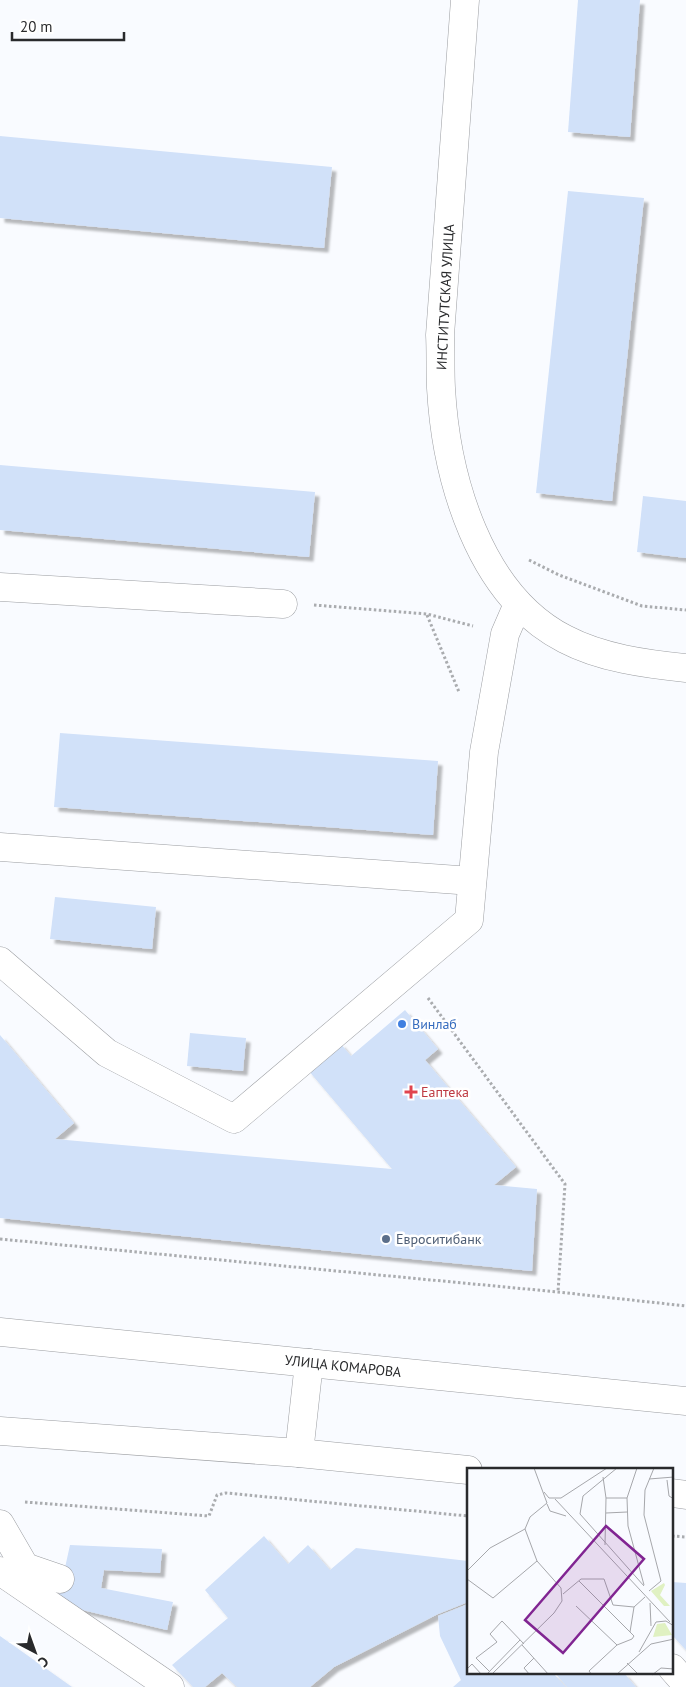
<svg xmlns="http://www.w3.org/2000/svg" width="686" height="1687" font-family="'PT Sans',sans-serif">
<style>
.building{fill:#d1e1f9;filter:url(#shadow)}
.lines{fill:none;stroke-linecap:round;stroke-linejoin:round}
.minor-casing{stroke:#9b9da1;stroke-width:29}
.path{stroke:#aaacaf;stroke-width:3;stroke-dasharray:2.5 2.5;stroke-linecap:butt}
.minor{stroke:#fff;stroke-width:28}
.shop-dot{fill:#3f7fe0;stroke:#fff;stroke-width:2}
.health-dot{fill:#e0444e;stroke:#fff;stroke-width:2}
.service-dot{fill:#5c6f8a;stroke:#fff;stroke-width:2}
.labels{text-anchor:middle;stroke-width:5;stroke-linejoin:round;paint-order:stroke}
.street-label{font-size:14px;fill:#292a2c;stroke:#fff}
.shop-label{font-size:14px;fill:#366cbe;stroke:#fff;text-anchor:start}
.health-label{font-size:14px;fill:#be3a42;stroke:#fff;text-anchor:start}
.service-label{font-size:14px;fill:#4e5e75;stroke:#fff;text-anchor:start}
.inset-road{fill:none;stroke:#a6a7ab;stroke-width:1}
.view{fill:#812592;fill-opacity:0.15;stroke:#812592;stroke-width:2.5}
.inset-edge{fill:none;stroke:#292a2c;stroke-width:2.5}
</style>
<defs>
<filter id="shadow"><feDropShadow dx="4.5" dy="4.5" stdDeviation="1" flood-color="#0004"/></filter>
</defs>
<rect width="100%" height="100%" fill="#f9fbff"/>
<g class="building">
<path d="M578 0H640L630 137 568 132Z"/>
<path d="M0 136 332 167 324 248 0 218Z"/>
<path d="M568 191 644 198 612 501 536 493Z"/>
<path d="M0 465 315 492 309 557 0 530Z"/>
<path d="M643 496 686 501V558L637 552Z"/>
<path d="M60 733 438 761 433 835 54 807Z"/>
<path d="M55 897 156 907 152 949 50 939Z"/>
<path d="M405 1010 438 1049 425 1060 516 1167 494 1185 537 1189 532 1271 0 1218V1035L74 1123 55 1139 392 1169 308 1070 340 1043 351 1056Z"/>
<path d="M190 1033 246 1038 243 1071 187 1066Z"/>
<path d="M264 1536 288 1564 308 1545 330 1570 356 1548 468 1561V1602L438 1614 334 1667 310 1687H237L222 1673 205 1687H193L172 1665 228 1618 205 1590Z"/>
<path d="M70 1545 162 1549 160 1573 104 1570 101 1588 173 1602 167 1630 57 1604Z"/>
<path d="M672 1582 686 1583V1650L672 1635Z"/>
<path d="M468 1604V1673H553L566 1687H453L461 1680 440 1636 438 1616Z"/>
<path d="M0 1636 72 1687H0Z"/>
<path d="M555 1673H624L636 1687H567Z"/>
</g>
<g class="lines">
<g class="minor-casing">
<g id="minor">
<path d="M465 0 440 335C441 352 440 370 441 388 446 478 479 595 565 639 601 658 646 664 686 668"/>
<path d="M0 587 283 604"/>
<path d="M0 847 472 881"/>
<path d="M0 961 107 1053 234 1119 469 920 484 752 505 634 518 604"/>
<path d="M0 1332 686 1401"/>
<path d="M0 1431 299 1453 468 1470"/>
<path d="M299 1453 309 1363"/>
<path d="M672 1493 686 1495"/>
<path d="M0 1524 25 1567 60 1579"/>
<path d="M0 1571 170 1687"/>
<path d="M672 1668 686 1684"/>
</g>
</g>
<g class="path">
<path d="M529 560 559 575 642 606 686 610"/>
<path d="M314 605 427 614 473 626"/>
<path d="M427 615 459 692"/>
<path d="M428 998 565 1184 558 1292"/>
<path d="M0 1239 558 1292 686 1306"/>
<path d="M25 1502 209 1516 217 1495 226 1493 468 1516"/>
<path d="M672 1536 686 1537"/>
</g>
<use href="#minor" class="minor"/>
</g>
<circle class="shop-dot" cx="402" cy="1024" r="5"/>
<path class="health-dot" d="M408.5 1084.5h5v5h5v5h-5v5h-5v-5h-5v-5h5z"/>
<circle class="service-dot" cx="386" cy="1239" r="5"/>
<g class="labels">
<g class="street-label">
<text transform="translate(445 297) rotate(-87)" y="5">ИНСТИТУТСКАЯ УЛИЦА</text>
<text transform="translate(343 1366) rotate(6)" y="5">УЛИЦА КОМАРОВА</text>
</g>
<g class="shop-label">
<text x="412" y="1029">Винлаб</text>
</g>
<g class="health-label">
<text x="421" y="1097">Еаптека</text>
</g>
<g class="service-label">
<text x="396" y="1244">Евроситибанк</text>
</g>
</g>
<g transform="translate(467 1468)">
<rect width="206" height="206" fill="#f9fbff"/>
<path d="M197 115 198 117 193 127 203 138H197L184 123ZM198 155 205 167 186 169 190 156Z" fill="#e0f1c2"/>
<path class="inset-road" d="M67 0 80 35M150 0 116 28 113 46 177 118M136 9 139 30 138 77M182 11 207 9M200 12 202 28 207 31M77 24 82 30H94L140 0M139 30H160L170 0M160 30 161 58 177 117M88 31 203 154M80 36 83 43 99 48M139 45 160 44M0 103 23 80 58 61M0 111 26 130 70 93M112 113 163 164 167 139M182 123 194 113 177 47 178 22 187 0M96 126 114 111H137L146 137 167 139 178 129M183 135 184 158M109 138 150 177 122 203 125 207M55 177 82 207M150 177 165 171 167 168 163 164M172 184 189 154 199 153 207 158M160 195 172 207M0 201 5 196 15 207M22 203 9 190 30 174 23 166 35 153 57 176M19 207 53 172M24 207 87 145 95 133 94 120 70 93 58 61 63 49 80 35M63 207 57 200 67 190M149 207 184 176 207 171M185 207 194 200 207 201"/>
<path class="view" d="M139 58 177 91 96 185 58 152Z"/>
<rect width="206" height="206" class="inset-edge"/>
</g>
<g transform="translate(35 1652) rotate(139)" stroke="#ffffff" stroke-width="4" paint-order="stroke">
<path d="M0-4L9 19L0 12L-9 19Z" fill="#292a2c"/>
<text y="-8" font-size="14" font-weight="bold" text-anchor="middle" fill="#292a2c">С</text>
</g>
<path d="M12 32v8h112v-8" fill="none" stroke="#292a2c" stroke-width="2.5"/>
<text x="20" y="32" font-size="15" fill="#292a2c" stroke="#ffffff" stroke-width="4" paint-order="stroke">20 m</text>
</svg>
